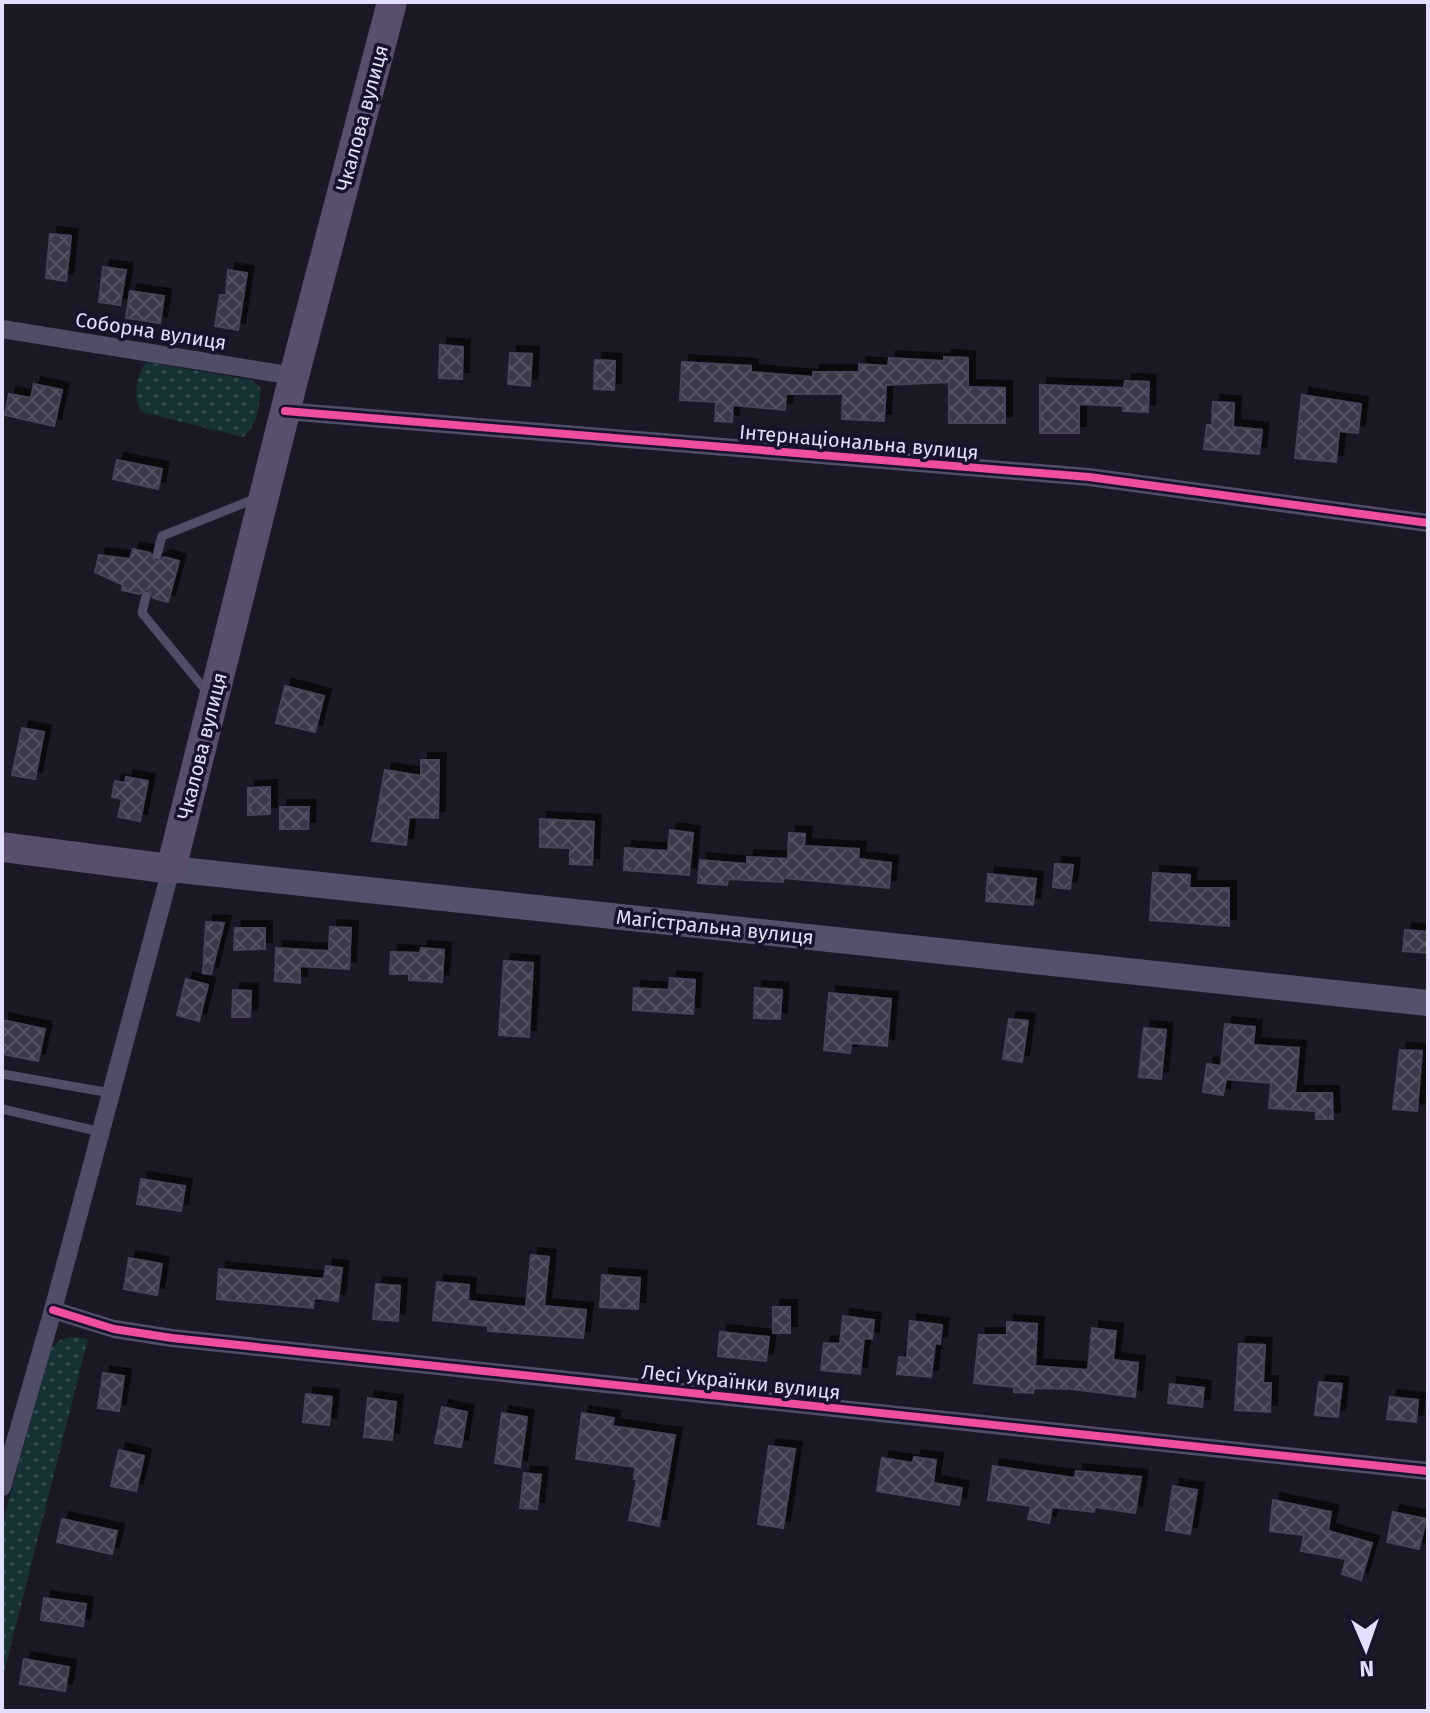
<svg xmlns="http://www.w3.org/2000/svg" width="1430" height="1713" font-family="'Fira Sans',sans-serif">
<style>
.green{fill:url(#green-dots)}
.building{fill:url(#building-cross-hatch);stroke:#494358;stroke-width:2;filter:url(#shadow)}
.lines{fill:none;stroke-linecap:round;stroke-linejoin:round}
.service{stroke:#504e66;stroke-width:9}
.minor{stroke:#504e66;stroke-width:18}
.secondary{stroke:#54516c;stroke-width:26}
.primary{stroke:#594e6b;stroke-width:30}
.cycleway-casing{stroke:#18122c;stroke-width:13}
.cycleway{stroke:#ef4d9e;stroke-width:8}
.labels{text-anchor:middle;stroke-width:7;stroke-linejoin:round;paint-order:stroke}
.street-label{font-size:20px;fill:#e3defe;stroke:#18122c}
</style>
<defs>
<pattern id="green-dots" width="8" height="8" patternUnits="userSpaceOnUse" patternTransform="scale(2)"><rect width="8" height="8" fill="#163234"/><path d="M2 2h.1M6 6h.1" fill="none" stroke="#384f52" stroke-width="1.8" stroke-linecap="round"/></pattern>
<pattern id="building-cross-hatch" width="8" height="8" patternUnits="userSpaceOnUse" patternTransform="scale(2)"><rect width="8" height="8" fill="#3b3747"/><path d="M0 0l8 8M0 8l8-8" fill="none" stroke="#575463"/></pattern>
<filter id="shadow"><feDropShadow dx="7" dy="-7" stdDeviation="0" flood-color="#0009"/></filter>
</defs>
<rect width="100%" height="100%" fill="#1c1826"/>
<g class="green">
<path d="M147 362 251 380 260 387C261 403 256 428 243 437L142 412C132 400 136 374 147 362Z"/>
<path d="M72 1337 88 1339 2 1680V1524L51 1349 60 1340Z"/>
</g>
<g class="building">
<path d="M50 234 71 236 66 281 46 278Z"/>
<path d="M103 267 126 270 120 305 99 302Z"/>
<path d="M228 270 247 273 238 330 215 326 220 295H226Z"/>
<path d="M130 291 164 296 160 323 126 318Z"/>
<path d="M440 345 463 347 462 379 439 378Z"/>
<path d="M510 353 532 354 530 386 508 384Z"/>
<path d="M944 357 968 358V387L1005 388V423H949V382L886 385 884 421 842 419 843 394H786L785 410 733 405 732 422 715 421 716 402 680 400 682 362 751 366V372L813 377V372H859V364L888 366 889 358 944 361Z"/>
<path d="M595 360 615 361 614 390 594 389Z"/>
<path d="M1125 381 1149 382 1148 412 1123 411 1124 406 1079 404V433H1040V385L1124 388Z"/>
<path d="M34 384 62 390 54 426 5 415 9 394 31 398Z"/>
<path d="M1302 395 1361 404 1358 433 1339 431 1336 462 1295 458Z"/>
<path d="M1213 402 1234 403 1233 427 1262 430 1259 454 1204 449 1207 425H1212Z"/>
<path d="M117 460 162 469 158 489 113 479Z"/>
<path d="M133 549 150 553 156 562 164 557 179 561 168 602 153 598 148 589 139 594 122 590 123 585 95 572 99 555 130 559Z"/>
<path d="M285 686 324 696 315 732 276 723Z"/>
<path d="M22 728 44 732 35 779 12 775Z"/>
<path d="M421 760H439L438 818 409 817 406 845 372 841 385 770 421 776Z"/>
<path d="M126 777 148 781 140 821 118 817 122 799 112 797 115 781 125 783Z"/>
<path d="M270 787V814L248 815V788Z"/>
<path d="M280 807H309L308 829H280Z"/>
<path d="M540 819 594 822 592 865 570 864V848L540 847Z"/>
<path d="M670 830 693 833 689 875 624 870 625 848 668 851Z"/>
<path d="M789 833 805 834 804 846 859 849 858 859 891 863 889 888 784 878 783 882 728 879 727 885 698 883 700 860 747 864V857L788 859Z"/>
<path d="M1055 864 1073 865 1070 889 1053 887Z"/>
<path d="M1153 873 1190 875 1189 888H1229V926L1150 920Z"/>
<path d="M988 874 1036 879 1033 905 986 901Z"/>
<path d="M206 922 224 923 211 974 203 973Z"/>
<path d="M330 927 351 928 349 969 300 966V983L275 981 276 948 329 951Z"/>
<path d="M235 928H265V949L234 950Z"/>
<path d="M1405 930 1428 932V953L1403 951Z"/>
<path d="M421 948 444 950 442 982 409 980V974H390L391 952 420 953Z"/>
<path d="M504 961 533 963 529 1037 499 1035Z"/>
<path d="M670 978 695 980 693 1014 633 1010 634 988 669 990Z"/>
<path d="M186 979 208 985 199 1021 177 1015Z"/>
<path d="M755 988 782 990 780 1019 754 1018Z"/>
<path d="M233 990 251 991 250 1017H232Z"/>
<path d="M829 993 891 999 887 1046 851 1043 850 1053 824 1050Z"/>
<path d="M1009 1019 1028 1021 1022 1062 1003 1059Z"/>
<path d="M2 1020 45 1029 38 1061 2 1054Z"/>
<path d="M1225 1024 1255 1027 1253 1045 1299 1048 1295 1093H1332L1333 1119H1316V1111L1269 1108 1271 1083 1226 1079 1223 1095 1203 1092 1207 1064 1221 1066Z"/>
<path d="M1144 1028 1166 1030 1161 1079 1139 1077Z"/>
<path d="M1400 1050 1422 1051 1417 1111 1393 1109Z"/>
<path d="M141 1179 185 1186 181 1211 137 1204Z"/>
<path d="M531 1255 549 1257 544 1306 586 1310 583 1338 488 1331V1326L433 1320 437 1282 469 1285 468 1301 526 1307Z"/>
<path d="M129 1258 162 1264 157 1295 124 1289Z"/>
<path d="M326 1266 342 1268 338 1301 314 1298 313 1308 217 1299 219 1269 324 1279Z"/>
<path d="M602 1275 640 1278 638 1309 600 1307Z"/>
<path d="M376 1284 400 1286 398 1321 373 1319Z"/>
<rect x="773" y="1307" width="17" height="26"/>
<path d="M843 1316 874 1320 872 1339 864 1338 860 1374 821 1370 824 1343 840 1344Z"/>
<path d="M910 1321 942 1325 940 1344 935 1343 931 1377 897 1374 899 1357 907 1358Z"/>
<path d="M1007 1322 1037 1324 1035 1366 1088 1370 1092 1328 1116 1331 1113 1360 1138 1363 1135 1397 1071 1389 1034 1388 1033 1393 1014 1392V1387L974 1383 979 1335H1007Z"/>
<path d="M720 1332 769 1337 766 1361 718 1356Z"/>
<path d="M1239 1344 1265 1345 1263 1383H1271L1270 1412 1235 1410Z"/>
<path d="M103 1373 124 1376 119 1411 98 1408Z"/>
<path d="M1319 1382 1342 1384 1338 1417 1315 1415Z"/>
<path d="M1170 1384 1204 1388 1202 1407 1168 1403Z"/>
<path d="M306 1394 332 1397 329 1425 303 1422Z"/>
<path d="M1390 1397 1418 1400 1416 1422 1387 1419Z"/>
<path d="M368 1398 396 1402 392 1440 364 1437Z"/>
<path d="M442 1407 467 1412 461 1447 435 1443Z"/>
<path d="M502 1413 527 1417 520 1467 495 1463Z"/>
<path d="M582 1413 614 1418 612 1426 675 1435 659 1526 629 1520 637 1479H634L635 1467 576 1459Z"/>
<path d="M769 1446 795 1449 783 1528 758 1524Z"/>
<path d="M119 1450 144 1456 136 1491 111 1486Z"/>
<path d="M914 1457 936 1460 933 1483 962 1488 959 1505 877 1491 882 1458 913 1463Z"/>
<path d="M993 1466 1075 1478 1076 1471 1141 1477 1135 1513 1095 1507 1094 1512 1052 1507 1049 1523 1028 1519 1031 1506 988 1500Z"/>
<path d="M524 1473 541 1475 537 1509 520 1508Z"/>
<path d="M1173 1486 1197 1490 1190 1534 1166 1530Z"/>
<path d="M1273 1500 1331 1512 1328 1531 1372 1543 1361 1580 1342 1574 1346 1559 1301 1551 1304 1535 1270 1531Z"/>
<path d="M1393 1512 1426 1519 1419 1549 1387 1542Z"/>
<path d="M62 1519 117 1531 112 1554 57 1542Z"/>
<path d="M44 1598 86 1604 83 1626 41 1620Z"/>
<path d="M24 1659 69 1667 65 1691 20 1684Z"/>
</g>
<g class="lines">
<g class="service">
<path d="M157 555 162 536 257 498"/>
<path d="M146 596 142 613 208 693"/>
<path d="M2 1074 111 1093"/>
<path d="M2 1109 101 1132"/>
</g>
<g class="minor">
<path d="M2 329 294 376"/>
<path d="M285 411 1089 477 1428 523"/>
<path d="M53 1310 114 1329 172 1338 1428 1471"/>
<path d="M2 1487 53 1310 171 869"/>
</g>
<path class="secondary" d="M171 869 1428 1003"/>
<path class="primary" d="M2 847 171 869 294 376 392 2"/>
<g class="cycleway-casing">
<g id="cycleway">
<path d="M285 411 1089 477 1428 523"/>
<path d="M53 1310 114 1329 172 1338 1428 1471"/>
</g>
</g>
<use href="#cycleway" class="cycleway"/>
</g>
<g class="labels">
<g class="street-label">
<text transform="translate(362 118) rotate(-75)" y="7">Чкалова вулиця</text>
<text transform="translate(151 331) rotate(9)" y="7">Соборна вулиця</text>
<text transform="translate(859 442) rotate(5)" y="7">Інтернаціональна вулиця</text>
<text transform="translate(202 746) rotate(-76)" y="7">Чкалова вулиця</text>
<text transform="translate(715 927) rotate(6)" y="7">Магістральна вулиця</text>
<text transform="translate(741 1382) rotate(6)" y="7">Лесі Українки вулиця</text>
</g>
</g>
<rect width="1430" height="1713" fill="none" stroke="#e3defe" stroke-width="8"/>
<g transform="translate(1366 1649) rotate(178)" stroke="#18122c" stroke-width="6" paint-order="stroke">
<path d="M0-6L14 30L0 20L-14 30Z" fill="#e3defe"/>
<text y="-12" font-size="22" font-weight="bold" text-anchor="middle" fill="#e3defe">N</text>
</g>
</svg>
